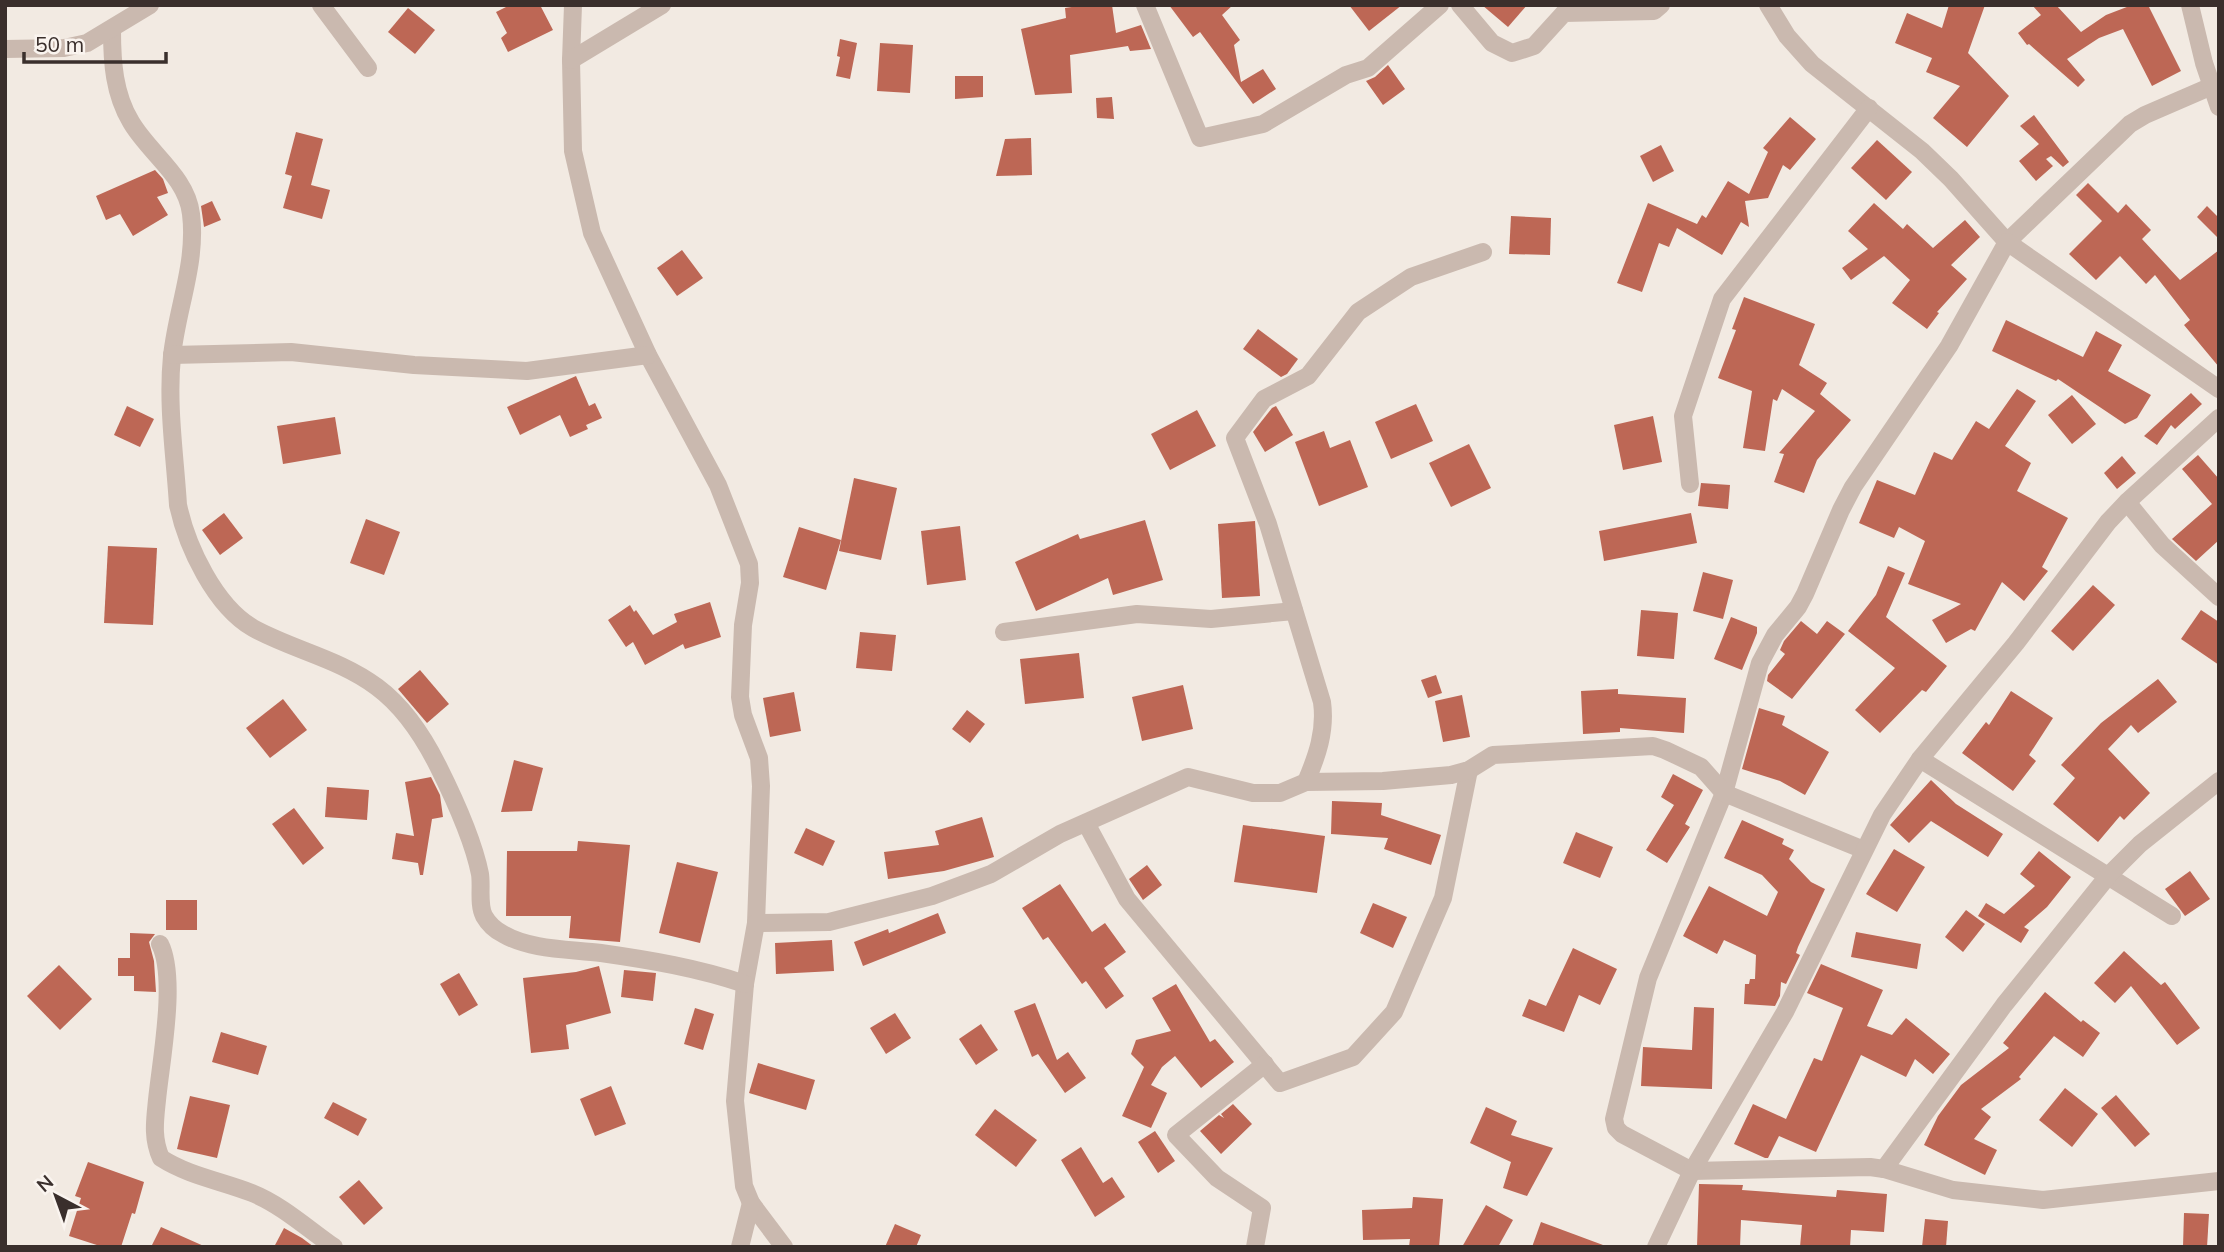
<svg xmlns="http://www.w3.org/2000/svg" width="2224" height="1252" font-family="Mulish,sans-serif">
<style>
.building{fill:#bd6755}
.lines{fill:none;stroke-linecap:round;stroke-linejoin:round}
.street{stroke:#cab9af;stroke-width:18}
</style>
<rect width="100%" height="100%" fill="#f2eae2"/>
<g class="building">
<path d="M510 5H540L553 30 508 52 501 38 507 33 496 12Z"/>
<path d="M1085 5H1112L1116 33 1141 25 1151 49 1130 51 1128 46 1070 55 1072 93 1035 95 1021 29 1066 18 1065 8Z"/>
<path d="M1169 5H1233L1222 15 1240 40 1234 45 1241 82 1263 69 1276 89 1253 104 1200 32 1193 37Z"/>
<path d="M1349 5H1402L1369 31Z"/>
<path d="M1482 5H1527L1508 27Z"/>
<path d="M1949 5H1985L1968 53 2009 96 1967 147 1933 118 1960 86 1926 72 1932 58 1895 43 1907 13 1942 28Z"/>
<path d="M2032 5H2056L2081 32 2106 15 2132 5H2148L2181 71 2152 86 2123 29 2099 38 2067 59 2085 80 2078 87 2029 44 2027 45 2018 33 2041 15Z"/>
<path d="M408 8 435 30 415 54 388 32Z"/>
<path d="M840 39 857 43 850 79 836 76 840 57 837 56Z"/>
<path d="M880 43 913 45 910 93 877 91Z"/>
<path d="M1388 65 1405 89 1383 105 1366 81 1375 77Z"/>
<path d="M955 76H983V97L955 99Z"/>
<path d="M1112 97 1114 119 1097 118 1096 98Z"/>
<path d="M2034 115 2069 162 2063 167 2051 156 2046 159 2053 166 2036 181 2019 161 2039 144 2020 126Z"/>
<path d="M1790 117 1816 139 1790 170 1783 165 1768 198 1745 201 1749 227 1741 222 1722 255 1677 228 1669 247 1659 243 1642 292 1617 283 1648 203 1697 224 1702 215 1706 218 1728 181 1749 194 1768 152 1763 148Z"/>
<path d="M296 132 323 139 311 185 330 190 322 219 283 208 292 176 285 174Z"/>
<path d="M1031 138 1032 175 996 176 1005 139Z"/>
<path d="M1877 140 1912 172 1886 200 1851 168Z"/>
<path d="M1661 145 1674 171 1653 182 1640 156Z"/>
<path d="M155 170 163 179 168 193 157 197 168 215 133 236 120 214 106 220 96 196Z"/>
<path d="M2088 183 2118 213 2126 204 2151 230 2142 239 2180 280 2219 250V367L2184 325 2190 320 2155 275 2146 284 2120 256 2096 280 2069 254 2102 221 2076 195Z"/>
<path d="M212 201 221 220 204 227 201 206Z"/>
<path d="M1874 203 1903 229 1907 224 1933 248 1965 220 1980 237 1951 265 1967 279 1937 312 1939 313 1927 329 1892 303 1910 280 1884 256 1851 280 1842 268 1868 249 1848 231Z"/>
<path d="M2207 206 2219 218V239L2197 217Z"/>
<path d="M1511 216 1551 218 1550 255 1509 254Z"/>
<path d="M682 250 703 278 677 296 657 268Z"/>
<path d="M1744 297 1815 324 1799 365 1827 383 1820 394 1851 420 1817 460 1804 493 1774 482 1784 454 1779 453 1815 411 1782 389 1777 401 1773 399 1765 451 1743 448 1752 391 1718 378 1736 330 1732 329Z"/>
<path d="M2006 320 2083 357 2096 331 2122 345 2108 371 2151 395 2137 418 2125 424 2058 379 2056 381 1992 351Z"/>
<path d="M1258 329 1298 359 1287 374 1281 377 1243 349Z"/>
<path d="M576 376 589 406 595 403 602 418 586 425 588 429 570 437 560 415 520 435 507 407Z"/>
<path d="M2017 389 2036 401 2005 446 2031 463 2017 491 2068 518 2042 567 2048 571 2024 601 2002 582 1975 631 1971 629 1946 643 1932 620 1961 604 1908 584 1925 541 1899 527 1894 538 1859 523 1877 480 1915 495 1934 452 1952 460 1976 421 1989 429Z"/>
<path d="M2191 393 2202 404 2175 429 2171 425 2157 445 2144 436Z"/>
<path d="M2072 395 2096 424 2072 444 2048 415Z"/>
<path d="M1416 404 1433 441 1391 459 1375 422Z"/>
<path d="M127 406 154 419 140 447 114 435Z"/>
<path d="M1276 406 1293 435 1265 452 1253 432 1272 408Z"/>
<path d="M1197 410 1216 446 1170 470 1151 434Z"/>
<path d="M1653 416 1662 462 1623 470 1614 425Z"/>
<path d="M335 417 341 454 283 464 277 426Z"/>
<path d="M1324 431 1330 448 1350 440 1368 487 1319 506 1295 442Z"/>
<path d="M1469 444 1491 488 1451 507 1429 463Z"/>
<path d="M2198 455 2219 479V540L2196 561 2172 539 2212 504 2182 469Z"/>
<path d="M2122 456 2136 473 2117 489 2104 473Z"/>
<path d="M854 478 897 488 881 560 839 551Z"/>
<path d="M1701 483 1730 485 1728 509 1698 506Z"/>
<path d="M224 513 243 538 220 555 202 530Z"/>
<path d="M1691 513 1697 543 1604 561 1599 531Z"/>
<path d="M366 519 400 532 384 575 350 563Z"/>
<path d="M1145 520 1163 580 1113 595 1108 578 1036 611 1015 562 1078 534 1080 539Z"/>
<path d="M1255 521 1260 596 1222 598 1218 524Z"/>
<path d="M960 526 966 580 927 585 921 531Z"/>
<path d="M799 527 841 540 826 590 783 577Z"/>
<path d="M108 546 157 548 153 625 104 623Z"/>
<path d="M1888 566 1905 573 1886 617 1947 666 1926 692 1922 690 1880 733 1855 710 1895 668 1848 631 1876 595Z"/>
<path d="M1703 572 1733 580 1723 619 1693 611Z"/>
<path d="M2093 585 2115 605 2073 651 2051 631Z"/>
<path d="M710 602 721 637 685 649 683 644 645 665 633 642 626 647 608 620 630 605 634 612 636 610 653 635 677 622 674 614Z"/>
<path d="M1641 610 1678 613 1674 659 1637 656Z"/>
<path d="M2201 610 2219 622V665L2181 639Z"/>
<path d="M1731 617 1757 627V633L1742 670 1714 659Z"/>
<path d="M1801 621 1817 634 1827 621 1845 634 1792 699 1767 681 1768 675 1785 654 1780 650 1784 641Z"/>
<path d="M860 632 896 635 892 671 856 668Z"/>
<path d="M1079 653 1084 698 1025 704 1020 659Z"/>
<path d="M420 670 449 704 427 723 398 689Z"/>
<path d="M1436 675 1442 693 1428 698 1421 680Z"/>
<path d="M2158 679 2177 702 2138 733 2131 725 2108 749 2150 793 2124 820 2120 816 2098 842 2053 804 2075 778 2061 765 2101 723Z"/>
<path d="M1183 685 1193 729 1142 741 1132 697Z"/>
<path d="M1618 689V694L1686 698 1684 733 1620 728V732L1583 734 1581 691Z"/>
<path d="M2011 691 2053 718 2029 755 2036 761 2013 791 1962 753 1986 722 1989 725Z"/>
<path d="M794 692 801 731 770 737 763 698Z"/>
<path d="M1462 695 1470 737 1443 742 1435 701Z"/>
<path d="M283 699 307 730 270 758 246 728Z"/>
<path d="M1759 708 1785 716 1782 725 1829 752 1805 795 1780 781 1742 769Z"/>
<path d="M967 710 985 724 970 743 952 729Z"/>
<path d="M514 760 543 768 532 811 501 812Z"/>
<path d="M1673 774 1703 790 1685 824 1690 827 1667 863 1646 850 1674 805 1661 797Z"/>
<path d="M431 777 440 795 443 817 432 819 423 875H420L418 863 392 859 396 833 414 836 405 782Z"/>
<path d="M1931 780 1956 804 2003 834 1988 857 1931 821 1909 843 1890 825Z"/>
<path d="M327 787 369 790 367 820 325 817Z"/>
<path d="M1332 801 1382 803 1381 815 1441 835 1431 865 1384 849 1388 838 1331 834Z"/>
<path d="M294 808 324 848 303 865 272 824Z"/>
<path d="M982 817 994 857 944 871 888 879 884 852 939 845 935 831Z"/>
<path d="M1742 820 1784 839 1782 844 1794 850 1789 859 1811 882 1825 889 1798 947 1796 953 1800 955 1786 984 1781 982 1780 996 1775 1006 1744 1004 1745 984H1749L1750 979H1755L1756 955 1724 940 1717 954 1683 936 1709 886 1767 916 1778 892 1762 875 1724 858Z"/>
<path d="M1243 825 1325 836 1317 893 1234 882Z"/>
<path d="M806 828 835 841 823 866 794 853Z"/>
<path d="M1576 832 1613 847 1600 878 1563 863Z"/>
<path d="M578 841 630 845 620 942 569 938 571 916H506L507 851H577Z"/>
<path d="M1894 849 1925 867 1897 912 1866 894Z"/>
<path d="M2039 851 2071 877 2047 907 2024 927 2029 930 2021 943 1978 916 1986 903 2004 914 2035 886 2020 874Z"/>
<path d="M677 862 718 872 700 943 659 933Z"/>
<path d="M1147 865 1162 885 1143 900 1129 879Z"/>
<path d="M2190 871 2210 899 2185 916 2165 889Z"/>
<path d="M1060 884 1092 932 1105 923 1126 952 1104 968 1124 996 1106 1009 1086 981 1082 984 1048 937 1043 940 1022 908Z"/>
<rect x="166" y="900" width="31" height="30"/>
<path d="M1373 903 1407 917 1393 948 1360 933Z"/>
<path d="M1966 910 1985 924 1963 952 1945 937Z"/>
<path d="M938 913 946 933 863 966 854 942 888 929 889 933Z"/>
<path d="M1856 932 1921 944 1917 969 1851 957Z"/>
<path d="M130 933 155 934 149 942 154 961 156 992 134 991V976H118V958H130Z"/>
<path d="M832 940 834 971 776 974 775 943Z"/>
<path d="M1573 948 1617 969 1600 1005 1579 995 1564 1032 1522 1016 1529 999 1546 1006Z"/>
<path d="M2124 951 2161 985 2165 982 2200 1028 2177 1045 2131 986 2115 1003 2094 983Z"/>
<path d="M1821 964 1883 990 1867 1026 1892 1035 1906 1018 1950 1054 1933 1074 1915 1059 1906 1077 1861 1055 1816 1152 1779 1136 1768 1158H1765L1734 1144 1753 1104 1786 1119 1814 1058 1822 1061 1843 1008 1807 993Z"/>
<path d="M59 965 92 999 60 1030 27 996Z"/>
<path d="M599 966 611 1013 566 1025 569 1049 531 1053 523 978 576 972Z"/>
<path d="M624 970 656 973 653 1001 621 997Z"/>
<path d="M459 973 478 1005 459 1016 440 984Z"/>
<path d="M1176 984 1210 1042 1215 1039 1234 1062 1201 1088 1175 1056 1162 1067 1151 1085 1167 1093 1151 1128 1122 1116 1144 1067 1131 1054 1136 1040 1171 1031 1152 998Z"/>
<path d="M2045 992 2081 1022 2083 1020 2100 1033 2083 1057 2054 1036 2019 1077 2021 1079 1981 1109 1991 1117 1974 1139 1997 1150 1985 1175 1924 1145 1938 1116 1961 1085 2009 1048 2003 1043Z"/>
<path d="M1035 1003 1057 1060 1068 1052 1086 1078 1065 1093 1038 1054 1032 1057 1014 1011Z"/>
<path d="M1694 1007 1714 1008 1712 1089 1641 1086 1643 1047 1692 1050Z"/>
<path d="M695 1008 714 1014 703 1050 684 1044Z"/>
<path d="M895 1013 911 1038 886 1054 870 1028Z"/>
<path d="M981 1024 998 1050 976 1065 959 1039Z"/>
<path d="M221 1032 267 1046 258 1075 212 1062Z"/>
<path d="M758 1063 815 1080 806 1110 749 1093Z"/>
<path d="M611 1086 626 1124 595 1136 580 1099Z"/>
<path d="M2065 1088 2098 1114 2072 1147 2039 1120Z"/>
<path d="M2116 1095 2150 1134 2135 1147 2101 1108Z"/>
<path d="M190 1096 230 1105 217 1158 177 1149Z"/>
<path d="M333 1102 367 1119 358 1136 324 1118Z"/>
<path d="M1233 1104 1252 1124 1221 1154 1200 1131 1219 1115 1224 1118 1221 1114Z"/>
<path d="M1486 1107 1517 1121 1511 1135 1553 1148 1527 1196 1503 1188 1511 1162 1470 1143Z"/>
<path d="M995 1109 1037 1140 1016 1167 975 1135Z"/>
<path d="M1155 1131 1175 1161 1158 1173 1138 1142Z"/>
<path d="M1081 1147 1103 1183 1112 1177 1125 1197 1095 1217 1061 1160Z"/>
<path d="M88 1162 144 1182 135 1214 132 1213 121 1247H103L69 1236 81 1198 75 1196Z"/>
<path d="M359 1180 383 1208 364 1225 339 1197Z"/>
<path d="M1699 1184 1743 1185 1742 1190 1836 1197 1837 1190 1887 1194 1884 1232 1851 1230 1850 1247H1800L1802 1225 1741 1220 1740 1247H1697Z"/>
<path d="M1413 1197 1443 1199 1439 1247H1409L1410 1239 1363 1240 1362 1210 1412 1208Z"/>
<path d="M1486 1205 1513 1220 1498 1247H1462Z"/>
<path d="M2184 1213 2209 1214 2207 1247H2183Z"/>
<path d="M1925 1219 1948 1221 1946 1247H1922Z"/>
<path d="M1541 1222 1603 1245V1247H1532Z"/>
<path d="M895 1224 921 1235 916 1247H885Z"/>
<path d="M161 1227 206 1247H151Z"/>
<path d="M284 1228 302 1238 314 1247H274Z"/>
</g>
<g class="lines">
<g class="street">
<path d="M321 5 368 68"/>
<path d="M573 5 571 60 573 151 592 233 648 355 718 485 749 564 750 583 743 625 740 697 743 715 759 758 761 786 756 923 745 984 735 1101 744 1186 751 1203 784 1247"/>
<path d="M1145 5 1200 138 1263 124 1346 75 1368 68 1440 5"/>
<path d="M1460 5 1492 43 1512 53 1534 46 1564 13 1654 11 1661 5"/>
<path d="M1768 5 1787 36 1812 64 1922 151 1951 179 2007 242 2130 124 2145 115 2212 86"/>
<path d="M2190 5 2204 63 2219 107"/>
<path d="M112 30C112 62 114 94 131 122 149 153 187 177 191 214 197 263 177 308 172 356 167 405 175 456 178 505 187 547 215 606 253 628 293 650 340 659 377 687 404 707 423 736 438 766 454 798 473 839 480 874 482 887 478 904 484 916 488 923 495 930 503 934 530 950 570 949 601 953 650 960 698 968 745 984"/>
<path d="M5 49 64 48 87 43 150 5"/>
<path d="M571 60 662 5"/>
<path d="M172 355 291 352 414 365 527 371 648 355"/>
<path d="M2219 389 2007 242 1949 346 1853 487 1841 510 1805 594 1798 607 1775 635 1760 663 1724 793 1648 978 1614 1119 1616 1128 1622 1134 1692 1171 1870 1167 1884 1169 1953 1190 2043 1200 2219 1181"/>
<path d="M1690 484 1683 416 1722 299 1869 108"/>
<path d="M2127 502 2162 545 2219 597"/>
<path d="M1004 632 1137 614 1211 619 1294 611"/>
<path d="M1920 759 2172 916"/>
<path d="M1306 782C1317 756 1326 731 1322 702L1268 524 1235 438 1264 399 1308 376 1358 312 1411 277 1483 252"/>
<path d="M1086 823 1127 899 1280 1083 1353 1057 1394 1012 1443 898 1469 770"/>
<path d="M756 923 829 922 932 896 991 874 1060 834 1188 777 1253 793H1280L1306 782 1383 781 1451 775 1469 770 1493 755 1653 746 1665 750 1701 767 1724 793 1864 850"/>
<path d="M160 944C177 978 161 1060 157 1100 155 1120 152 1138 161 1158 189 1176 222 1181 252 1193 282 1205 308 1229 334 1247"/>
<path d="M1884 1169 2004 1005 2108 876 2140 844 2219 781"/>
<path d="M740 1247 751 1203"/>
<path d="M1255 1247 1262 1208 1217 1178 1176 1135 1265 1064"/>
<path d="M1656 1247 1692 1171 1785 1012 1882 815 1920 759 2016 643 2108 522 2127 502 2219 418"/>
</g>
</g>
<rect width="2224" height="1252" fill="none" stroke="#3a2f2c" stroke-width="14"/>
<g transform="translate(56 1196) rotate(319)" stroke="#faf4ef" stroke-width="5" paint-order="stroke">
<path d="M0-5L12 26L0 18L-12 26Z" fill="#3a2f2c"/>
<text y="-10" font-size="19" font-weight="bold" text-anchor="middle" fill="#3a2f2c">N</text>
</g>
<path d="M24 52v10h142v-10" fill="none" stroke="#3a2f2c" stroke-width="3.5"/>
<text x="35" y="52" font-size="21" fill="#3a2f2c" stroke="#faf4ef" stroke-width="5" paint-order="stroke">50 m</text>
</svg>
